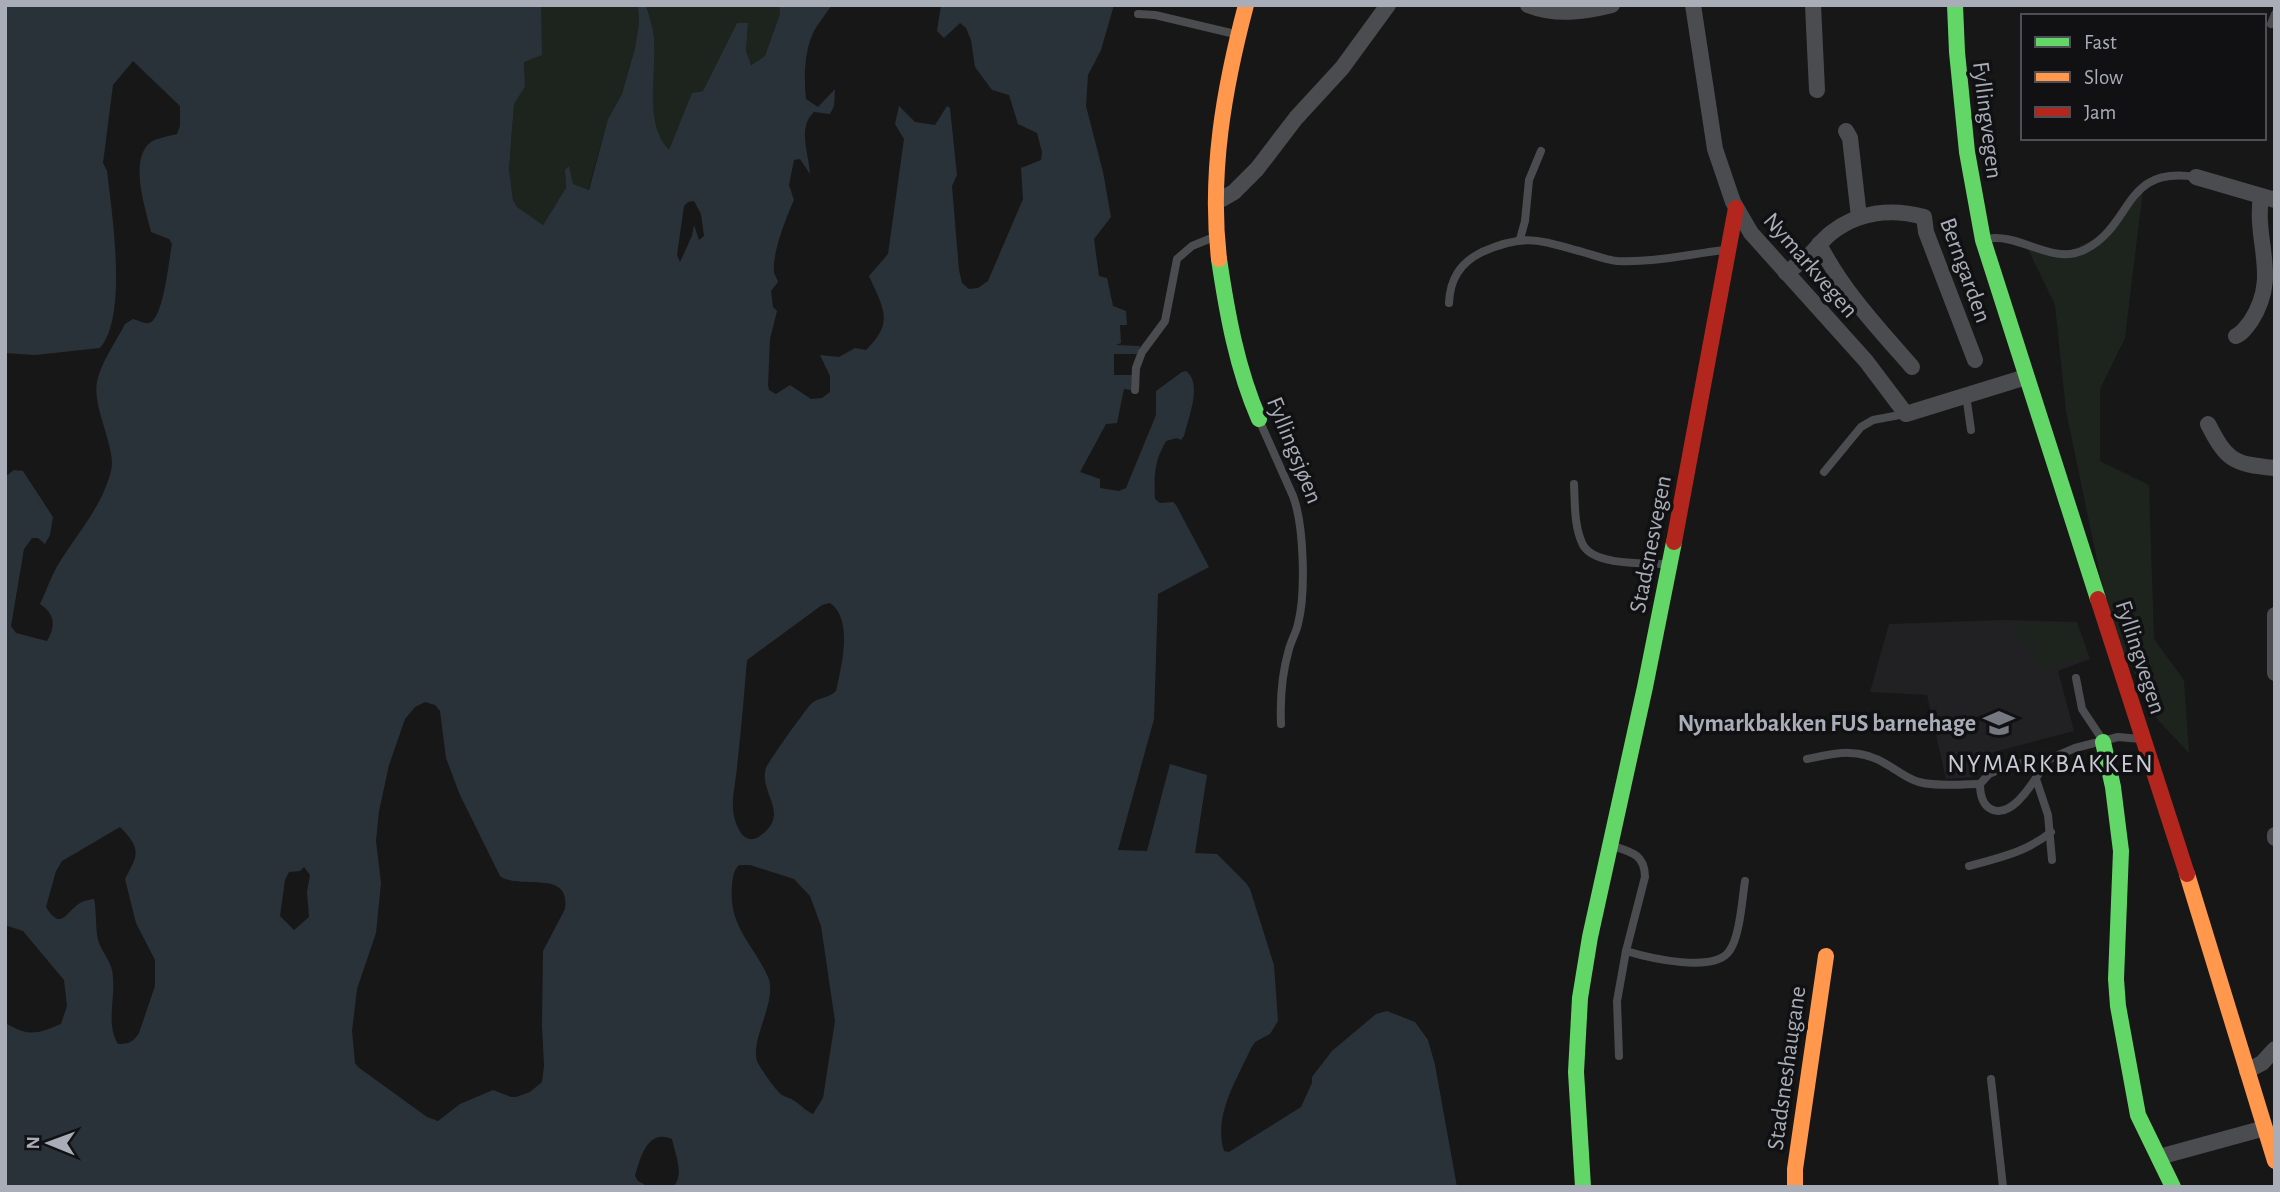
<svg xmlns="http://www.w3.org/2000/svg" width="2280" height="1192" font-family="'Alegreya Sans',sans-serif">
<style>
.built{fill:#212123}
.green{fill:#1d241e}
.water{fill:#2a3239;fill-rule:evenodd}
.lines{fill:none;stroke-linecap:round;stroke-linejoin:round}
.lane{stroke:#4b4c50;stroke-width:8}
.street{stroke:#4b4c50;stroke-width:16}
.fast{stroke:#63d668;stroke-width:16}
.slow{stroke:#ff974d;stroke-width:16}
.jam{stroke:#b3261e;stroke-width:16}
.labels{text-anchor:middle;stroke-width:7;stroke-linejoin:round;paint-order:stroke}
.street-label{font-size:24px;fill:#a8adb8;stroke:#111113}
.poi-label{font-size:24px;font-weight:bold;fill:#a8adb8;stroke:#111113;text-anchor:end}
.neighbourhood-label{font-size:26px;letter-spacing:2px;fill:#c9ccd4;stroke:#111113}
</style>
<rect width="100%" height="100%" fill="#171717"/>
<path class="built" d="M2003 620 2077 622 2090 659 2058 671 2074 731 1983 755 1973 777 1946 779 1927 695 1870 692 1889 624Z"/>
<g class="green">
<path d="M541 5H638L639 23 635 48 622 94 608 119 588 190 573 184 569 167 565 171 566 188 543 225 517 207 513 200 509 169 514 104 525 87 524 62Z"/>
<path d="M646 5H779L780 14 765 56 750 65 746 51 748 23H737L703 91 692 93 669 151C642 123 657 74 654 38 653 27 649 16 646 5Z"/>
<path d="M2144 181 2125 338 2100 389V461L2149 485 2154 639 2184 680 2189 753 2158 720 2111 627 2066 411 2055 305 2027 247 2054 258 2097 238Z"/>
<path d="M2012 623 2076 624 2087 656 2044 669 2032 661 2029 655 2041 642 2024 646Z"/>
</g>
<path class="water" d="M5 5H541L542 55 524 62 525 87 514 104 509 169 513 200 517 207 543 225 566 188 565 170 569 166 573 184 589 190 608 119 622 94 635 48 639 23 638 5H646C649 16 653 27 654 38 657 72 643 124 669 150L692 93 703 91 737 23H748L746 51 751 65 765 56 780 14 779 5H832C825 15 815 27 811 38 804 57 804 79 806 99L818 107 835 89 834 106 830 114 814 112C797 127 809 155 810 174L800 159 794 160 789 185 794 200C787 215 772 254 774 271 774 275 777 278 778 282L771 291 773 307 777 311 770 339 768 385 769 390 776 394 790 385 811 399 822 398 830 392V376L820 355 839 357 855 348 866 350C895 322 883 308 869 276L888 254 904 139 895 124 899 106 915 122 935 125 947 106 950 108 957 175 952 186 959 270 962 283 969 289 978 288 988 281 1023 199 1021 168 1041 160 1042 152 1037 133 1018 124 1009 95 992 90 975 67 971 40 966 28 960 23 944 38 937 31 941 5H1114L1101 50 1088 75 1086 106 1103 172 1111 217 1094 239 1099 276 1107 278 1113 306 1126 311 1127 325H1120L1121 343 1116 345 1140 346 1137 354H1114V375H1132L1131 390 1124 389 1117 423 1106 424 1080 472 1100 479V488L1119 491 1126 488 1156 415V391L1182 372 1186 371C1203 383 1188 419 1184 436L1181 440 1177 438 1166 441C1154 462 1154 475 1155 499L1160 503 1173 502 1176 505 1209 567 1158 594 1154 719 1118 850 1147 851 1170 764 1207 775 1195 853 1217 854 1246 883 1250 889 1274 965 1278 1021 1270 1034 1255 1042 1251 1048C1237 1080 1213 1115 1224 1151L1229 1152 1301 1107 1312 1083V1077L1332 1051 1376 1014 1387 1011 1415 1022 1428 1040 1435 1065 1457 1187H673C685 1175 675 1154 672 1139 647 1128 640 1159 635 1176L638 1181 649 1187H5V1023C29 1037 37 1034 61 1024L67 1006 64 980 23 931 5 925V477L14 470 23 471 53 517 50 535 45 544 38 538H32L24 549 11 626 16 633 47 641C56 626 55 614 40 604 47 590 52 573 61 560 80 530 102 506 111 471 117 449 92 408 97 382 101 362 116 342 125 324L133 319C137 320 145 324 149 323 164 319 169 257 172 244L169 239 151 232C146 210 128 159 151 142 157 138 170 136 177 134L180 126V106L133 61 113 85 103 163 107 171C112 213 128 316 100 348L35 355 5 353ZM694 201 701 214 704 236 699 240 694 225 692 236 680 262 677 255 684 206 688 202ZM830 603C854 619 841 668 836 691 829 698 820 697 812 703 808 706 768 762 766 768 758 793 792 813 760 836 743 848 734 823 733 809 732 796 736 780 737 767 741 731 744 696 747 660L822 605ZM425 702 435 705 440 711 446 758 460 795 500 876C520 891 571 868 565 909L543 951 542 1025 544 1066 542 1082 530 1092 516 1097H511L493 1090 460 1104 438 1121 427 1117 358 1067 355 1063 352 1031 357 989 376 933 381 883 376 841 379 811 389 765 405 719 415 707ZM120 827C142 849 138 855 125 879L136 923 155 960V986L139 1033C134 1042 128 1044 118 1044 106 1025 115 1000 113 978 113 963 104 956 99 943 95 933 97 912 94 899 90 900 86 900 82 902 66 910 62 933 46 907L56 871 62 861ZM739 865H750L794 879 810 896 821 926 835 1021 823 1098 813 1114C806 1111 802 1106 796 1102 792 1098 787 1098 782 1095 776 1091 760 1068 757 1061 750 1039 778 1001 768 977 753 943 728 927 732 885 733 877 733 871 739 865ZM304 867 310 875 307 892 309 917 294 930 280 916 285 880 289 872 300 871Z"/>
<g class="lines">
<g class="lane">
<path d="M1138 14 1155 15 1235 34"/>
<path d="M2271 24 2275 14"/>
<path d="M1520 239 1525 221 1529 180 1541 151"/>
<path d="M1986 239C2021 232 2052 267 2086 249 2134 224 2123 165 2196 177"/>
<path d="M1449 303C1450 279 1460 263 1482 252 1527 232 1541 241 1586 253 1596 256 1607 260 1617 261 1653 263 1689 254 1725 250"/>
<path d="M1135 390 1136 368 1142 352 1165 321 1177 259 1192 246 1214 237"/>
<path d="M1966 395 1971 430"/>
<path d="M1260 422 1293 496C1304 525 1306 593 1298 624 1296 633 1291 641 1289 649 1282 673 1280 700 1281 724"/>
<path d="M1824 472 1861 427 1873 420 1905 414"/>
<path d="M1574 484C1575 504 1574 527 1583 545 1595 566 1645 563 1666 564"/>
<path d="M2076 678 2082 709 2102 739"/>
<path d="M1807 759C1836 753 1859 747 1886 764 1897 770 1907 779 1919 782 1939 787 1960 784 1980 784"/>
<path d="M2047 760C2039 774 2030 789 2018 801 1998 820 1980 810 1980 784L1989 774 1998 770 2028 761 2047 760 2075 748 2118 737 2141 739"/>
<path d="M2036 779 2048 815 2052 860"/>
<path d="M1613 846C1632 852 1645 855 1645 877L1626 951 1617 1001 1619 1056"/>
<path d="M1969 866C1998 858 2027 852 2051 832"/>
<path d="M1626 951C1649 958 1716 974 1730 950 1740 935 1742 900 1745 881"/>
<path d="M1991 1079 2003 1187"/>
</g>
<g class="street">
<path d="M1528 5C1556 16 1584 12 1612 5"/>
<path d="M1693 5 1715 149 1733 202 1751 233 1866 361 1906 414 2026 377"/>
<path d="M1813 5 1817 90"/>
<path d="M1846 131 1850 138 1859 217"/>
<path d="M2196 177 2275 200"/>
<path d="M1216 199H1222L1234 192 1257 169 1296 118 1342 68 1388 5"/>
<path d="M1819 244C1842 290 1878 328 1912 367"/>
<path d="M1786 273C1792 268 1798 264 1804 260 1813 253 1821 241 1831 233 1858 212 1891 208 1924 217L1926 232 1975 360"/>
<path d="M2236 336C2243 333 2246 327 2251 321 2280 276 2254 244 2261 196"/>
<path d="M2208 424C2227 461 2233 464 2275 468"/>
<path d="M2275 615V673"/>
<path d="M2275 835V838"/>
<path d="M2247 1071 2262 1063 2275 1049"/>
<path d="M2159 1157 2265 1128"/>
</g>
<g class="fast">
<path d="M1955 5 1957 52 1967 152 1983 240 2098 599"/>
<path d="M1219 259C1227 313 1237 369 1259 419"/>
<path d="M2103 742 2113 787 2121 851 2116 979 2118 1006 2138 1115 2173 1187"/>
<path d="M1583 1187 1576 1072 1580 998 1590 937 1645 687 1674 542"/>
</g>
<g class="slow">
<path d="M1219 259C1209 173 1224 88 1246 5"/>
<path d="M2187 874 2275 1161"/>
<path d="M1795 1187V1169L1826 956"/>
</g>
<g class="jam">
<path d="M1674 542 1736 208"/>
<path d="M2098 599 2187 874"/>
</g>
</g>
<defs>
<g id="school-bare" transform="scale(2.415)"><path d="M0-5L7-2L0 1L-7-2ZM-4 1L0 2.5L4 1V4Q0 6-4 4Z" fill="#757880" stroke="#111113" stroke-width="2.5" paint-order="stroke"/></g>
</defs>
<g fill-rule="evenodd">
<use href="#school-bare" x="1999" y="723"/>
</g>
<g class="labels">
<g class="street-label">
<text transform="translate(1988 120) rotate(83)" y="8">Fyllingvegen</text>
<text transform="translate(1811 265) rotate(49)" y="8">Nymarkvegen</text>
<text transform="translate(1966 270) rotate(70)" y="8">Berngarden</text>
<text transform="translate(1295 450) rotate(68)" y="8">Fyllingsjøen</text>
<text transform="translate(1650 544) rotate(-79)" y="8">Stadsnesvegen</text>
<text transform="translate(2141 657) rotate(72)" y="8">Fyllingvegen</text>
<text transform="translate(1786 1068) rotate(-82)" y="8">Stadsneshaugane</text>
</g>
<g class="poi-label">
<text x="1976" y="731">Nymarkbakken FUS barnehage</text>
</g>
<g class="neighbourhood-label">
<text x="2051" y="772">NYMARKBAKKEN</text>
</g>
</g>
<rect width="2280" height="1192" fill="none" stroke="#a8adb8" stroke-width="14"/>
<rect x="2021" y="14" width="245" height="126" fill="#111113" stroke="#4d4f55" stroke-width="2"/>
<rect x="2035" y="37" width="35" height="10" fill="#63d668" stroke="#4d4f55" stroke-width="2"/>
<text x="2084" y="49" font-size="21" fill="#a8adb8">Fast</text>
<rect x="2035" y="72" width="35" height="10" fill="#ff974d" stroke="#4d4f55" stroke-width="2"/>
<text x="2084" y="84" font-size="21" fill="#a8adb8">Slow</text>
<rect x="2035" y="107" width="35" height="10" fill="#b3261e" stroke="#4d4f55" stroke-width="2"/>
<text x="2084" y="119" font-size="21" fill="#a8adb8">Jam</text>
<g transform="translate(49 1143) rotate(271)" stroke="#111113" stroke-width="5" paint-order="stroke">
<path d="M0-5L12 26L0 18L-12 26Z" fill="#a8adb8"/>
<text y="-10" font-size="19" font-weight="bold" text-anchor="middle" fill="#a8adb8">N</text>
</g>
</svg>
